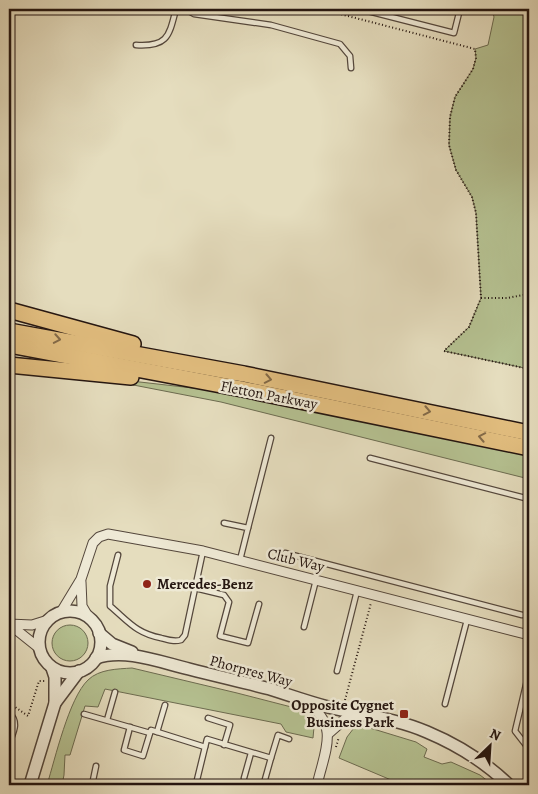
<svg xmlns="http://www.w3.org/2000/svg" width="538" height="794" font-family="Alegreya,serif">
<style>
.green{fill:#b5c191;stroke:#6c6b50}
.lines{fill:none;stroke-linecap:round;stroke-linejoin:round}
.service-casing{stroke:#54473c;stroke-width:7}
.minor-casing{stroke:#54473c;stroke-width:11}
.tertiary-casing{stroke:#54473c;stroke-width:14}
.trunk-casing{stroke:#241510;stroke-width:18}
.path{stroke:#241510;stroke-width:2;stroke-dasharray:1 2.5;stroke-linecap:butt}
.service{stroke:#eee9d5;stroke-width:4.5}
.minor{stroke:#eee9d5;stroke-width:9}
.tertiary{stroke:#eee9d5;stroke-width:11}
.trunk{stroke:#e2be7f;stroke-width:15}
.oneway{stroke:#836a48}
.poi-dot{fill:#8f2418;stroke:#eee9d5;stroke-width:2}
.labels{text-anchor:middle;stroke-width:5;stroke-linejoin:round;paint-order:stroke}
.street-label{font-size:15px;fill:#241510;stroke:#eee9d5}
.poi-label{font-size:15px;font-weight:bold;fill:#241510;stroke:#eee9d5;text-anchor:start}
</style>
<rect width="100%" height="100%" fill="#e5ddbe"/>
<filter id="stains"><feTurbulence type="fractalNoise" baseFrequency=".004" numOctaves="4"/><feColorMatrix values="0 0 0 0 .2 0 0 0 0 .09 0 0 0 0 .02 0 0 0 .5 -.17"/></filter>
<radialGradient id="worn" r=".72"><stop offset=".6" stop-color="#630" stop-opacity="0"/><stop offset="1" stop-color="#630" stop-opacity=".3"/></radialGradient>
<g class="green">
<path d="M492 9H529V369L444 351 469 327 481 298 476 213 472 197 456 170 449 145 450 117 455 97 473 69 476 58 475 49 488 45 494 17Z"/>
<path d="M87 376 219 391 529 454V479L221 402Z"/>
<circle cx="70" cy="643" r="18"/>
<path d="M132 668 237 693 303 710 314 727 313 738 286 732 281 724 105 689 98 707 85 706 70 755H65L64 775 62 785H47C55 759 69 698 88 680 99 669 118 669 132 668Z"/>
<path d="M357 724 416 742 427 749 424 757 442 764 451 762 480 775 493 785H403L339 758 347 737Z"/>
</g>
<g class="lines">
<g class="service-casing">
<g id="service">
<path d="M185 9 194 14 271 25 340 44 350 56 351 68"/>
<path d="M360 9 454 33 460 9"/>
<path d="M136 45C168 47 169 36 176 9"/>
<path d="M370 458 529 499"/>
<path d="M224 523 248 528 240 560"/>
<path d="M248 528 271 438"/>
<path d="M285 553 522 615H527L529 609"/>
<path d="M118 555 110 586V606C129 622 136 633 161 638 168 640 174 642 181 640L185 635 203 551"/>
<path d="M195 588 224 595 229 602 220 636 248 643 259 604"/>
<path d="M304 627 316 580"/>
<path d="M337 671 357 591"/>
<path d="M529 672 515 731 529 749"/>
<path d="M445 704 467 620"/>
<path d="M9 713C20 722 13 733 9 744"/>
<path d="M84 714 150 733 151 730 205 747"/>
<path d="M208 718 230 725 224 745"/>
<path d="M107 720 115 692"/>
<path d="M130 727 124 750 143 756 150 733"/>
<path d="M157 732 165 705"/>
<path d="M244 778 251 753"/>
<path d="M264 783 271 758"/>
<path d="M196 784 207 739 271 758 278 735 289 739"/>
<path d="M92 785 96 766"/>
</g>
</g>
<g class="minor-casing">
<g id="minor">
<path d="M81 582 82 606 89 618"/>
<path d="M61 612 81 579 93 543 99 537 108 534 203 551 529 635"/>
<path d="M9 624 32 625 48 620"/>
<path d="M9 624 39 648"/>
<path d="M306 703C341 724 324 753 317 785"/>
<path d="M329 733 345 719 360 716"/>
</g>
</g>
<g class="tertiary-casing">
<g id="tertiary">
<circle cx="70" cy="642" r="31"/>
<path d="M99 633 112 644 132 652"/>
<path d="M96 658C125 648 160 662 189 669 216 676 243 682 270 689 289 695 308 702 328 707 360 715 395 718 427 732 458 745 485 762 509 785"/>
<path d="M55 703 79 671"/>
<path d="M30 785 55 703V677L52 668"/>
</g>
</g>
<g class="trunk-casing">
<g id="trunk">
<path d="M9 310 133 344"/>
<path d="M9 331 244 374 529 433"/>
<path d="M9 345 242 389 529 448"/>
<path d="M9 365 131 377"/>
</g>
</g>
<g class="path">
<path d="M321 9 475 49 476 58 473 69 455 97 450 117 449 145 456 170 472 197 476 213 481 298 469 327 444 351"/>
<path d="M481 298H507L529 294"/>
<path d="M444 351 529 369"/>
<path d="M345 700 371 603"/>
<path d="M9 705 15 707 28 716 39 681H46"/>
<path d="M336 747 339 737"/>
</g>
<use href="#service" class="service"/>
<use href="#minor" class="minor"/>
<use href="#tertiary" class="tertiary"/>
<use href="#trunk" class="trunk"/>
</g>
<defs><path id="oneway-chevron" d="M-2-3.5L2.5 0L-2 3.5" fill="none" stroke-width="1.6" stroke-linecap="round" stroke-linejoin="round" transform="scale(1.25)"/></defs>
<g class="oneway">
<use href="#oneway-chevron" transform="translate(57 339) rotate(10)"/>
<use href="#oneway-chevron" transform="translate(268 379) rotate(11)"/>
<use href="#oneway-chevron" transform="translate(427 411) rotate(11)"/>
<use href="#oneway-chevron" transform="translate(482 437) rotate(-169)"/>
</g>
<g class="poi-dot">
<circle cx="147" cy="584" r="5"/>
<rect x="399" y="709" width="10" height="10" rx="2.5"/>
</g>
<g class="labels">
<g class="street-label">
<text transform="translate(269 395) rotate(11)" y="5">Fletton Parkway</text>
<text transform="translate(296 560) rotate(14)" y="5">Club Way</text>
<text transform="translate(251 671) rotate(15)" y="5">Phorpres Way</text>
</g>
<g class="poi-label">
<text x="157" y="589">Mercedes-Benz</text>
<text x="394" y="710" text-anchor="end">Opposite Cygnet<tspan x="394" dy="17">Business Park</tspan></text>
</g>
</g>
<rect width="538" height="794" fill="none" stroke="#e5ddbe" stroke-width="30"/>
<rect x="10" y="10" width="518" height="774" fill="none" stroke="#241510" stroke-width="2.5"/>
<rect x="15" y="15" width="508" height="764" fill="none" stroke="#241510"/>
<g transform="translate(490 746) rotate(25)" stroke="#eee9d5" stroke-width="4" paint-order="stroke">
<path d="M0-4L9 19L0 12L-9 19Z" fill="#241510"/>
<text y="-8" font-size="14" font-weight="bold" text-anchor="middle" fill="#241510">N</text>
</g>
<rect width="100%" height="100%" filter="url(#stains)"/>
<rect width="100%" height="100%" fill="url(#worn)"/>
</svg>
